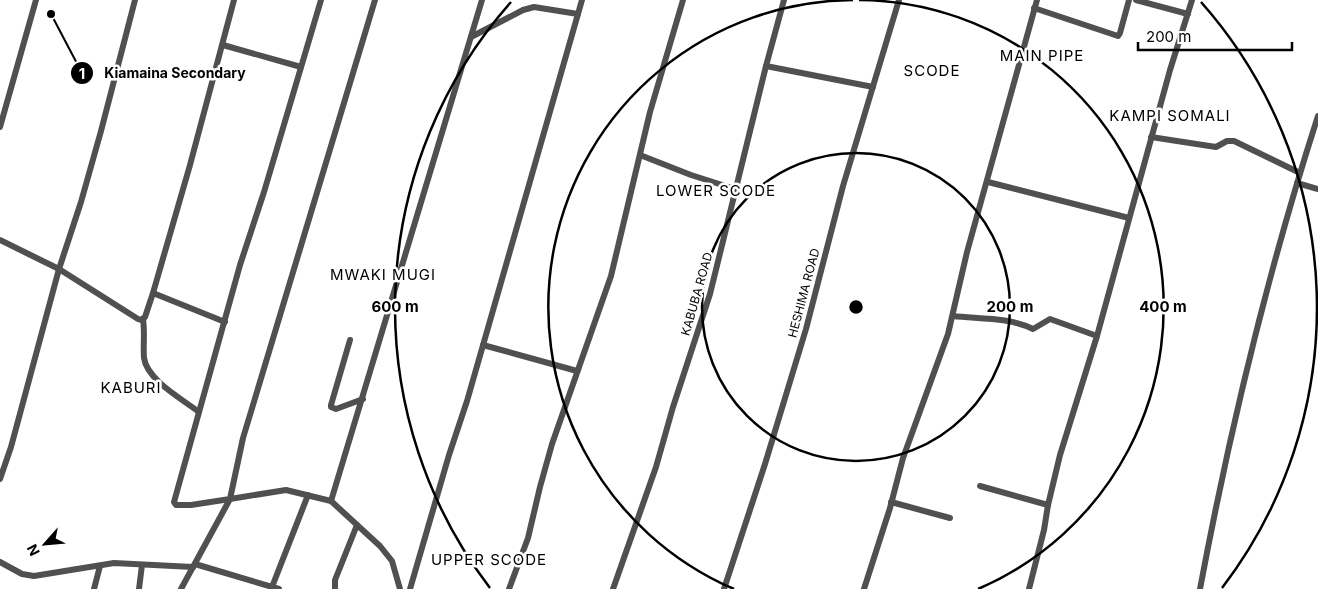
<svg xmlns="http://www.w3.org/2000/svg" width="1318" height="589" font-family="Inter,sans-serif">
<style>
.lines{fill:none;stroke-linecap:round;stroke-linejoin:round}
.minor{stroke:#505050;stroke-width:6}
.ring{fill:none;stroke:#000;stroke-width:2.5}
.labels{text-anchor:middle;stroke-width:5;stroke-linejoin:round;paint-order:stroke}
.street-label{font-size:12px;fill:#000;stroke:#fff}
.quarter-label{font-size:15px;letter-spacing:1px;fill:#000;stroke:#fff}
.centre{fill:#000;stroke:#fff;stroke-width:2.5}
.ring-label{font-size:15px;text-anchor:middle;font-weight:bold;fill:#000;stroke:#fff;stroke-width:5;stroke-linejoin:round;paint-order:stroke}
.leader{fill:none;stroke:#000;stroke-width:2}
.callout-dot{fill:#000;stroke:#fff;stroke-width:2}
.mark-label{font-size:15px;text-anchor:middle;font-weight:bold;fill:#fff}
.callout-label{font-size:14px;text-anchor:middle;font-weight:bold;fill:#000;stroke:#fff;stroke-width:5;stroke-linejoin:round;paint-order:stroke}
</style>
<rect width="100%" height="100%" fill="#fff"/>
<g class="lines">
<g class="minor">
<path d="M321 0 264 192 240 265 174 502 176 505H191L230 499 243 438 253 405 375 0"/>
<path d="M1136 0 1188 14"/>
<path d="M1034 8 1118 36 1120 33 1129 0"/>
<path d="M471 37 523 10 534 7 578 14"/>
<path d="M223 45 301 67"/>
<path d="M766 66 873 87"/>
<path d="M0 127 36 0"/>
<path d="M1151 137 1216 147 1227 141H1234L1300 173"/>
<path d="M640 155 691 175 735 189"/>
<path d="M988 182 1129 218"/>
<path d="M1297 183 1318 189"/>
<path d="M0 240 59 269 138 319 141 320 145 317 153 293 225 322"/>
<path d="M153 293 190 165 234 0"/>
<path d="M953 316C979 319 1009 317 1033 329L1050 319 1097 336"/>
<path d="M143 319C145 332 143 346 144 358 147 380 182 399 199 412"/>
<path d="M350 340 331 405V407L336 409 363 399"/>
<path d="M483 345 577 371"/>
<path d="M0 479 11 447 59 269 81 202 101 131 135 0"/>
<path d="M980 486 1048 505"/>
<path d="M331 501 482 0"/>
<path d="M891 502 950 518"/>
<path d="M0 562 22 574 34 576 114 563 193 567"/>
<path d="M195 564 279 589"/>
<path d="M272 587 308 495"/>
<path d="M94 589 100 566"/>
<path d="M139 589 142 565"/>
<path d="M181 589 230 499 286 490 331 501 380 546 392 561 400 589"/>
<path d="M335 589V580L357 525"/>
<path d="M410 589 449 455 467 401 582 0"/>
<path d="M509 589 528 538 540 487 552 444 611 276 650 112 683 0"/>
<path d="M613 589 656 467 673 407 710 294 766 66 784 0"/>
<path d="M724 589 765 464 806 329 843 186 899 0"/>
<path d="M864 589 890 508 903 458 948 334 967 252 1037 0"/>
<path d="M1029 589 1044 530 1048 505 1060 455 1097 336 1170 70 1192 0"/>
<path d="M1200 589C1230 429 1268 271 1318 116"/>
</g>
</g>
<g class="ring">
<circle cx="856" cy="307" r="154"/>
<path d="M734 589A307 307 0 0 1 853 0M859 0A307 307 0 0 1 978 589"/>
<path d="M490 588A461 461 0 0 1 511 2M1201 2A461 461 0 0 1 1222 588"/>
</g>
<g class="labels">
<g class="street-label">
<text transform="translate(804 293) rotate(-75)" y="4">HESHIMA ROAD</text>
<text transform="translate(697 294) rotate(-74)" y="4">KABUBA ROAD</text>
</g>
<g class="quarter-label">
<text x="1042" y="61">MAIN PIPE</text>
<text x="932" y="76">SCODE</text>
<text x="1170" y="121">KAMPI SOMALI</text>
<text x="716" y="196">LOWER SCODE</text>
<text x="383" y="280">MWAKI MUGI</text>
<text x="131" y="393">KABURI</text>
<text x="489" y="565">UPPER SCODE</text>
</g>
</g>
<circle cx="856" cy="307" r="8" class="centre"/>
<g class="ring-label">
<text x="1010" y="312">200 m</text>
<text x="1163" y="312">400 m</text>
<text x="395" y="312">600 m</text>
</g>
<path class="leader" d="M51 14L82 73"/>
<g class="callout-dot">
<circle cx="51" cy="14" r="5"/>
<circle cx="82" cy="73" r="12"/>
</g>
<g class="mark-label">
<text x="82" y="79">1</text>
</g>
<g class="callout-label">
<text x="175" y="78">Kiamaina Secondary</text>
</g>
<g transform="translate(45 544) rotate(243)" stroke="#ffffff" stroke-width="4" paint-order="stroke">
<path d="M0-4L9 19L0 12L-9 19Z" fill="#000000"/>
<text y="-8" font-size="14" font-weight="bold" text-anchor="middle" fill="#000000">N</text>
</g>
<path d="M1138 42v8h154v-8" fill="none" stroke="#000000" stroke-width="2.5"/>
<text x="1146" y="42" font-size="15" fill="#000000" stroke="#ffffff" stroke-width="4" paint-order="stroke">200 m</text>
</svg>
